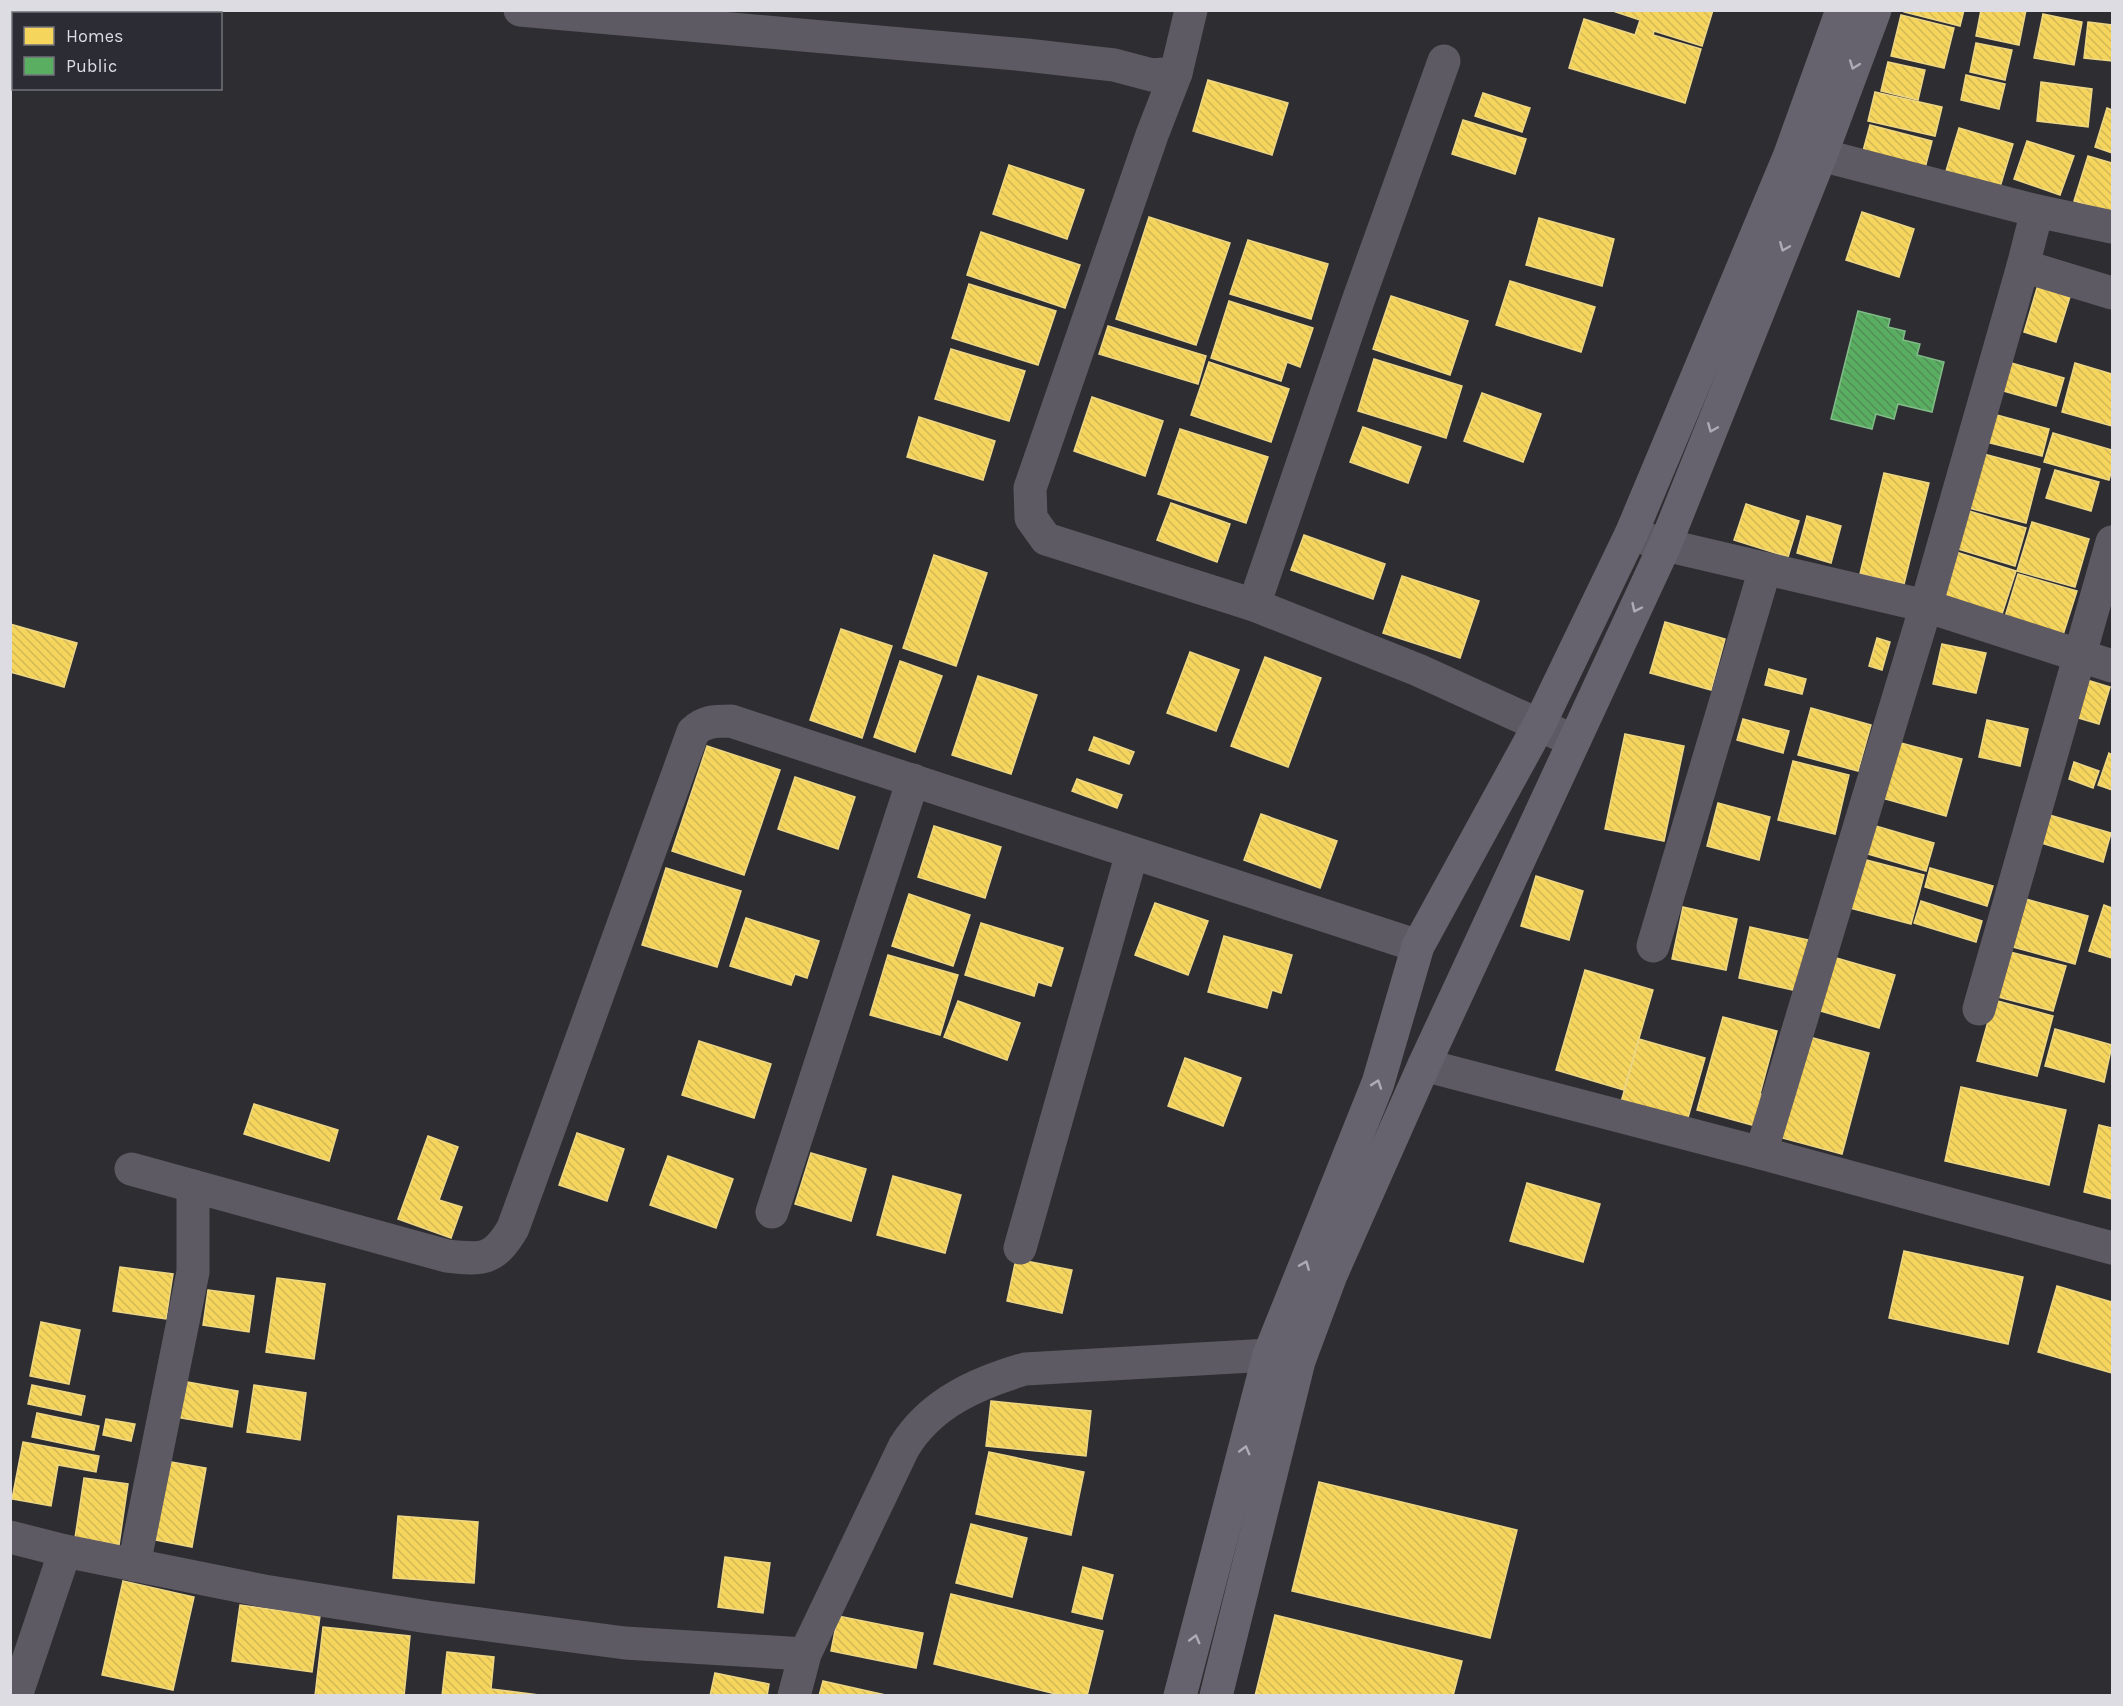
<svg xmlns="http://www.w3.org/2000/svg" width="2123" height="1706" font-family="Karla,sans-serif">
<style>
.homes{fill:url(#homes-back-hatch);stroke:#eed784;stroke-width:1.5}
.public{fill:url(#public-back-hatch);stroke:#81bc88;stroke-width:1.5}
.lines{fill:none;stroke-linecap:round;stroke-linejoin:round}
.minor{stroke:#5e5a63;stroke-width:33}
.major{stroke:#67636e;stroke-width:33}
.oneway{stroke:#adacb4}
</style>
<defs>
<pattern id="homes-back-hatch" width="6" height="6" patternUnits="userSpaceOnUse" patternTransform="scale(1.5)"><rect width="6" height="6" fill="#f6d55c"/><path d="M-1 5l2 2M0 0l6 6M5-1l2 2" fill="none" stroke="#d2b857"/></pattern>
<pattern id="public-back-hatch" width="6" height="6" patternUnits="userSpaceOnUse" patternTransform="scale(1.5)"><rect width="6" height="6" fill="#5aae61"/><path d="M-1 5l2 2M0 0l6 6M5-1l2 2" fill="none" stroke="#538e58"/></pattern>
</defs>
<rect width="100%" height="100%" fill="#2e2e32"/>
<g class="homes">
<path d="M1610 10H1713L1702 46 1654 31 1653 35 1701 49 1685 103 1569 68 1584 19 1635 35 1640 20Z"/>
<path d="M1904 10H1964L1960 26 1904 12Z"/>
<path d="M1981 10H2026L2019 45 1976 36Z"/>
<path d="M2043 14 2082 22 2074 65 2034 58Z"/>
<path d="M1901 15 1954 28 1944 68 1891 56Z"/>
<path d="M2088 22 2112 25V61L2084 58Z"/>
<path d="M1976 43 2012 50 2005 80 1970 72Z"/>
<path d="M1888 62 1925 70 1918 100 1881 91Z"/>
<path d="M1966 75 2005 84 1999 109 1961 100Z"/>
<path d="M1208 80 1288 103 1272 155 1193 131Z"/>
<path d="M2041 82 2092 89 2088 127 2037 121Z"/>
<path d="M1875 92 1942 107 1935 136 1868 121Z"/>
<path d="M1483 93 1530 108 1522 132 1475 116Z"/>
<path d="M2107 108 2112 110V153L2095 147Z"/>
<path d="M1463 120 1526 139 1515 174 1452 154Z"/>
<path d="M1870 125 1932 141 1925 168 1863 151Z"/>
<path d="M1959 128 2013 144 2000 187 1946 171Z"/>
<path d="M2027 141 2074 156 2060 195 2014 179Z"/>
<path d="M2088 156 2112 163V213L2074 201Z"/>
<path d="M1009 165 1084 190 1067 239 993 214Z"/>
<path d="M1862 212 1914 229 1899 277 1846 260Z"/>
<path d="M1149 217 1230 243 1196 345 1116 319Z"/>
<path d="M1539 218 1614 239 1602 286 1526 265Z"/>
<path d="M981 232 1080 265 1065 308 967 275Z"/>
<path d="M1248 240 1328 264 1311 319 1230 294Z"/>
<path d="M2040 278 2073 287 2056 342 2024 332Z"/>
<path d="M1510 281 1595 307 1581 352 1496 325Z"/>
<path d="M969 284 1056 311 1038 365 952 338Z"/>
<path d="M1391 296 1468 321 1450 375 1373 349Z"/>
<path d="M1229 301 1313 328 1300 367 1287 362 1281 381 1211 358Z"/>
<path d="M1108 326 1206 356 1198 384 1099 354Z"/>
<path d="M951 349 1025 371 1009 421 935 399Z"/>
<path d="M1374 359 1462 386 1446 438 1358 411Z"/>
<path d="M1209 362 1289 389 1271 442 1191 415Z"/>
<path d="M2008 362 2064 378 2056 406 2000 390Z"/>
<path d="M2075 363 2112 374V426L2062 412Z"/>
<path d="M1482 393 1541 414 1523 462 1464 441Z"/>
<path d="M1092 397 1163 421 1145 476 1074 451Z"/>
<path d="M1993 414 2049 429 2042 456 1986 442Z"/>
<path d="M919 417 995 441 983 480 907 457Z"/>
<path d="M1363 427 1421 447 1408 483 1350 462Z"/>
<path d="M1180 429 1268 457 1246 523 1158 494Z"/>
<path d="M2053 433 2112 450V469L2109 480 2044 462Z"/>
<path d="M1980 453 2040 469 2026 523 1965 507Z"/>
<path d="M2055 470 2099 482 2091 511 2046 498Z"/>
<path d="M1884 473 1929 483 1904 584 1860 574Z"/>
<path d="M1171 503 1230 524 1217 562 1157 540Z"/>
<path d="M1746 504 1799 521 1788 557 1734 540Z"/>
<path d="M1969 511 2026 528 2015 566 1958 549Z"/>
<path d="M1807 516 1841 526 1831 563 1797 553Z"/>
<path d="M2032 522 2089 539 2075 587 2017 571Z"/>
<path d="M1304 535 1385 564 1373 599 1291 570Z"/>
<path d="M1953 551 2016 571 2001 617 1938 598Z"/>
<path d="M934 555 987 573 956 666 903 648Z"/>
<path d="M2018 574 2077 591 2062 638 2004 620Z"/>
<path d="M1402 576 1479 601 1460 658 1383 633Z"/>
<path d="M1665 622 1725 639 1711 690 1650 673Z"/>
<path d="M10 624 77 643 64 687 10 672Z"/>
<path d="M841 629 892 646 862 738 810 720Z"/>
<path d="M1877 638 1890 642 1882 670 1869 666Z"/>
<path d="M1942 644 1986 653 1976 693 1933 684Z"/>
<path d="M1190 652 1239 670 1216 731 1167 713Z"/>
<path d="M1265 657 1321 678 1288 767 1231 746Z"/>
<path d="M900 661 942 676 915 752 874 737Z"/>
<path d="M1769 669 1806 679 1802 694 1765 685Z"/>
<path d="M978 676 1037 695 1011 774 952 755Z"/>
<path d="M2087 680 2110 687 2099 724 2075 717Z"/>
<path d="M1811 708 1871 725 1858 771 1798 755Z"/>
<path d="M1743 719 1789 731 1783 753 1737 740Z"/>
<path d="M1987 720 2028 729 2020 766 1979 757Z"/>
<path d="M1625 734 1684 746 1664 841 1605 829Z"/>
<path d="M1094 737 1134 752 1129 764 1089 750Z"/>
<path d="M1897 742 1962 759 1946 816 1882 798Z"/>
<path d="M707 746 780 770 744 875 672 851Z"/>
<path d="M2109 753 2112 755V790L2098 785Z"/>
<path d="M1793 761 1849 775 1835 834 1778 820Z"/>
<path d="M2074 762 2099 771 2093 788 2069 779Z"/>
<path d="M795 777 855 797 838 849 778 829Z"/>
<path d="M1077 779 1122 795 1117 808 1072 791Z"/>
<path d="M1718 803 1770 817 1759 860 1707 846Z"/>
<path d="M1261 814 1337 841 1320 888 1244 860Z"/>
<path d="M2046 814 2111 833 2103 862 2038 842Z"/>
<path d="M1869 824 1934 843 1926 871 1861 852Z"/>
<path d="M934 826 1001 847 985 898 918 877Z"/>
<path d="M1859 858 1924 875 1911 924 1846 907Z"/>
<path d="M666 868 741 891 717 967 642 945Z"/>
<path d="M1930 868 1993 886 1987 906 1925 887Z"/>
<path d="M1536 876 1583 891 1569 940 1521 926Z"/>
<path d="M909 894 970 915 953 966 892 946Z"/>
<path d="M2022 898 2088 916 2075 964 2009 946Z"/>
<path d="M1921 901 1982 921 1976 942 1914 923Z"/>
<path d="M1155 903 1208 921 1188 975 1135 955Z"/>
<path d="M2104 905 2112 908V958L2089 951Z"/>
<path d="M1683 907 1737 919 1726 970 1672 959Z"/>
<path d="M746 918 819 941 807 978 795 974 791 985 730 966Z"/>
<path d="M981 923 1063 948 1051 986 1038 982 1034 996 965 975Z"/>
<path d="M1750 927 1813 941 1802 992 1739 978Z"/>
<path d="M1224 936 1292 955 1281 993 1272 990 1267 1008 1208 992Z"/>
<path d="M2006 951 2066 966 2053 1011 1994 996Z"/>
<path d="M888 955 958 975 940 1035 870 1015Z"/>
<path d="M1833 957 1895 975 1879 1028 1817 1010Z"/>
<path d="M1585 970 1653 990 1624 1090 1556 1070Z"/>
<path d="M1994 1000 2053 1016 2037 1076 1977 1061Z"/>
<path d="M958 1001 1020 1023 1007 1060 944 1037Z"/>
<path d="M1723 1017 1777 1031 1760 1094 1772 1097 1763 1128 1697 1110Z"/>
<path d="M2055 1029 2112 1045 2104 1082 2045 1066Z"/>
<path d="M1802 1035 1869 1053 1842 1154 1775 1136Z"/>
<path d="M1639 1039 1705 1058 1687 1121 1621 1102Z"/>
<path d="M699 1041 771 1064 754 1118 682 1095Z"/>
<path d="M1185 1058 1241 1078 1223 1126 1168 1106Z"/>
<path d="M1961 1087 2066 1110 2049 1185 1945 1161Z"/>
<path d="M254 1104 338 1130 329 1161 244 1134Z"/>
<path d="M2099 1125 2112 1128V1199L2084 1192Z"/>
<path d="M577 1133 624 1149 607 1201 559 1185Z"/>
<path d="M428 1136 458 1147 439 1200 462 1207 451 1238 398 1219Z"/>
<path d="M811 1153 866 1169 851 1221 795 1204Z"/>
<path d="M668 1156 733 1179 716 1228 650 1205Z"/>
<path d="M893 1176 961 1195 945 1253 877 1235Z"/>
<path d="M1527 1183 1600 1204 1583 1262 1510 1241Z"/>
<path d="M1904 1251 2023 1277 2008 1344 1889 1318Z"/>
<path d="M1016 1259 1072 1270 1062 1313 1007 1301Z"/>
<path d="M120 1267 173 1274 166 1319 113 1311Z"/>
<path d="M277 1278 325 1284 314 1359 266 1352Z"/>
<path d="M2057 1286 2112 1302V1373L2038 1352Z"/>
<path d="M208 1290 254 1296 249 1332 203 1325Z"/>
<path d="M41 1322 80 1330 69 1384 30 1376Z"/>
<path d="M182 1381 238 1391 232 1427 175 1417Z"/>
<path d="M32 1385 85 1396 81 1415 28 1404Z"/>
<path d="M254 1385 306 1393 300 1440 247 1432Z"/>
<path d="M991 1401 1091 1411 1086 1456 986 1446Z"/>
<path d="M37 1413 99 1426 94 1450 32 1437Z"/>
<path d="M106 1419 135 1424 131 1441 103 1435Z"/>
<path d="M23 1442 99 1456 96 1472 58 1465 51 1506 12 1499Z"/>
<path d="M989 1452 1084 1472 1071 1535 976 1514Z"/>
<path d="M160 1460 206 1468 192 1547 145 1538Z"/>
<path d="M84 1478 128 1484 119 1545 75 1538Z"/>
<path d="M1319 1482 1517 1530 1490 1638 1292 1591Z"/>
<path d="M398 1516 478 1522 474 1583 393 1578Z"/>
<path d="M971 1524 1027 1538 1012 1597 956 1583Z"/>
<path d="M725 1557 770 1563 763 1613 718 1607Z"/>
<path d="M1083 1567 1113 1575 1102 1619 1072 1612Z"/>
<path d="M123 1581 194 1597 173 1690 102 1675Z"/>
<path d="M951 1594 1103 1631 1087 1696H1064L934 1664Z"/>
<path d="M240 1605 320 1616 312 1672 232 1661Z"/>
<path d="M1275 1615 1462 1661 1453 1696H1255Z"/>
<path d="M838 1616 923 1633 916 1668 831 1651Z"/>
<path d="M323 1627 410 1636 404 1696H315Z"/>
<path d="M447 1652 494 1657 491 1689 547 1696H442Z"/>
<path d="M715 1673 769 1684 767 1696H710Z"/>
<path d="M823 1681 890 1696H819Z"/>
</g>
<path class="public" d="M1858 311 1890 319 1888 327 1905 331 1903 340 1920 344 1917 355 1944 362 1932 412 1898 404 1894 419 1876 414 1872 429 1831 419Z"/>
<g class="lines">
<g class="minor">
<path d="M520 10 1026 55 1114 65 1152 75 1176 73"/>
<path d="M1191 10 1176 73 1152 135 1030 488 1031 518 1046 539 1254 605 1418 670 1574 741"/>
<path d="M1821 155 2037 211 2112 227"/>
<path d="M2023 266 2112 293"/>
<path d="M1631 534 1665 545 1926 606 2112 666"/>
<path d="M1254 605 1358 301 1444 61"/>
<path d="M1653 946 1765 569"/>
<path d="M1979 1009 2112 542"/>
<path d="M1424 1065 1761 1153 2112 1248"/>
<path d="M1761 1153 1926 606 2023 266 2037 211"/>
<path d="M131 1169 447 1256C482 1260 494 1261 513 1228L693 732C704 721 715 721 731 721L1418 946"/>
<path d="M772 1212 913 780"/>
<path d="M1020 1248 1132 853"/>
<path d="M10 1537 65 1551 264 1591 428 1617 625 1643 805 1654"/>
<path d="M134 1565 193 1272V1186"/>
<path d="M16 1696 65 1551"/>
<path d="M794 1696 805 1654 904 1447C931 1403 977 1383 1025 1369L1269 1355"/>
</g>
<g class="major">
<path d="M1180 1696 1269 1355 1378 1083 1418 946 1539 725 1631 534 1789 157 1842 10"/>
<path d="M1216 1696 1299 1361 1331 1275 1424 1065 1665 545 1821 155 1875 10"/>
</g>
</g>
<defs><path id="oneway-chevron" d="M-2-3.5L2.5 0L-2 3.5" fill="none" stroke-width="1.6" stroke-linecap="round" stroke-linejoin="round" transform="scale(1.5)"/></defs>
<g class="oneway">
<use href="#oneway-chevron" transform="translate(1854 65) rotate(110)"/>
<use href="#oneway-chevron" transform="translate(1784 247) rotate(112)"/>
<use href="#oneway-chevron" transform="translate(1712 428) rotate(112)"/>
<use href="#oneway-chevron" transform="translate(1636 608) rotate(115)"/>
<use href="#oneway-chevron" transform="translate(1377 1084) rotate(-71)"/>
<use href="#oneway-chevron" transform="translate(1305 1265) rotate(-68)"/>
<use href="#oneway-chevron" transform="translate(1245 1450) rotate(-75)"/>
<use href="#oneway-chevron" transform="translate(1195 1639) rotate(-75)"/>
</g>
<rect width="2123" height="1706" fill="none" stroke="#dcdce2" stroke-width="24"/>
<rect x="12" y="12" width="210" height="78" fill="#2c2c34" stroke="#72727a" stroke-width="1.5"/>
<rect x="24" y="27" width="30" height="18" fill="#f6d55c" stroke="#72727a" stroke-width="1.5"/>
<text x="66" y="42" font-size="18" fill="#dcdce2">Homes</text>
<rect x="24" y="57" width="30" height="18" fill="#5aae61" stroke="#72727a" stroke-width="1.5"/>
<text x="66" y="72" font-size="18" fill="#dcdce2">Public</text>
</svg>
